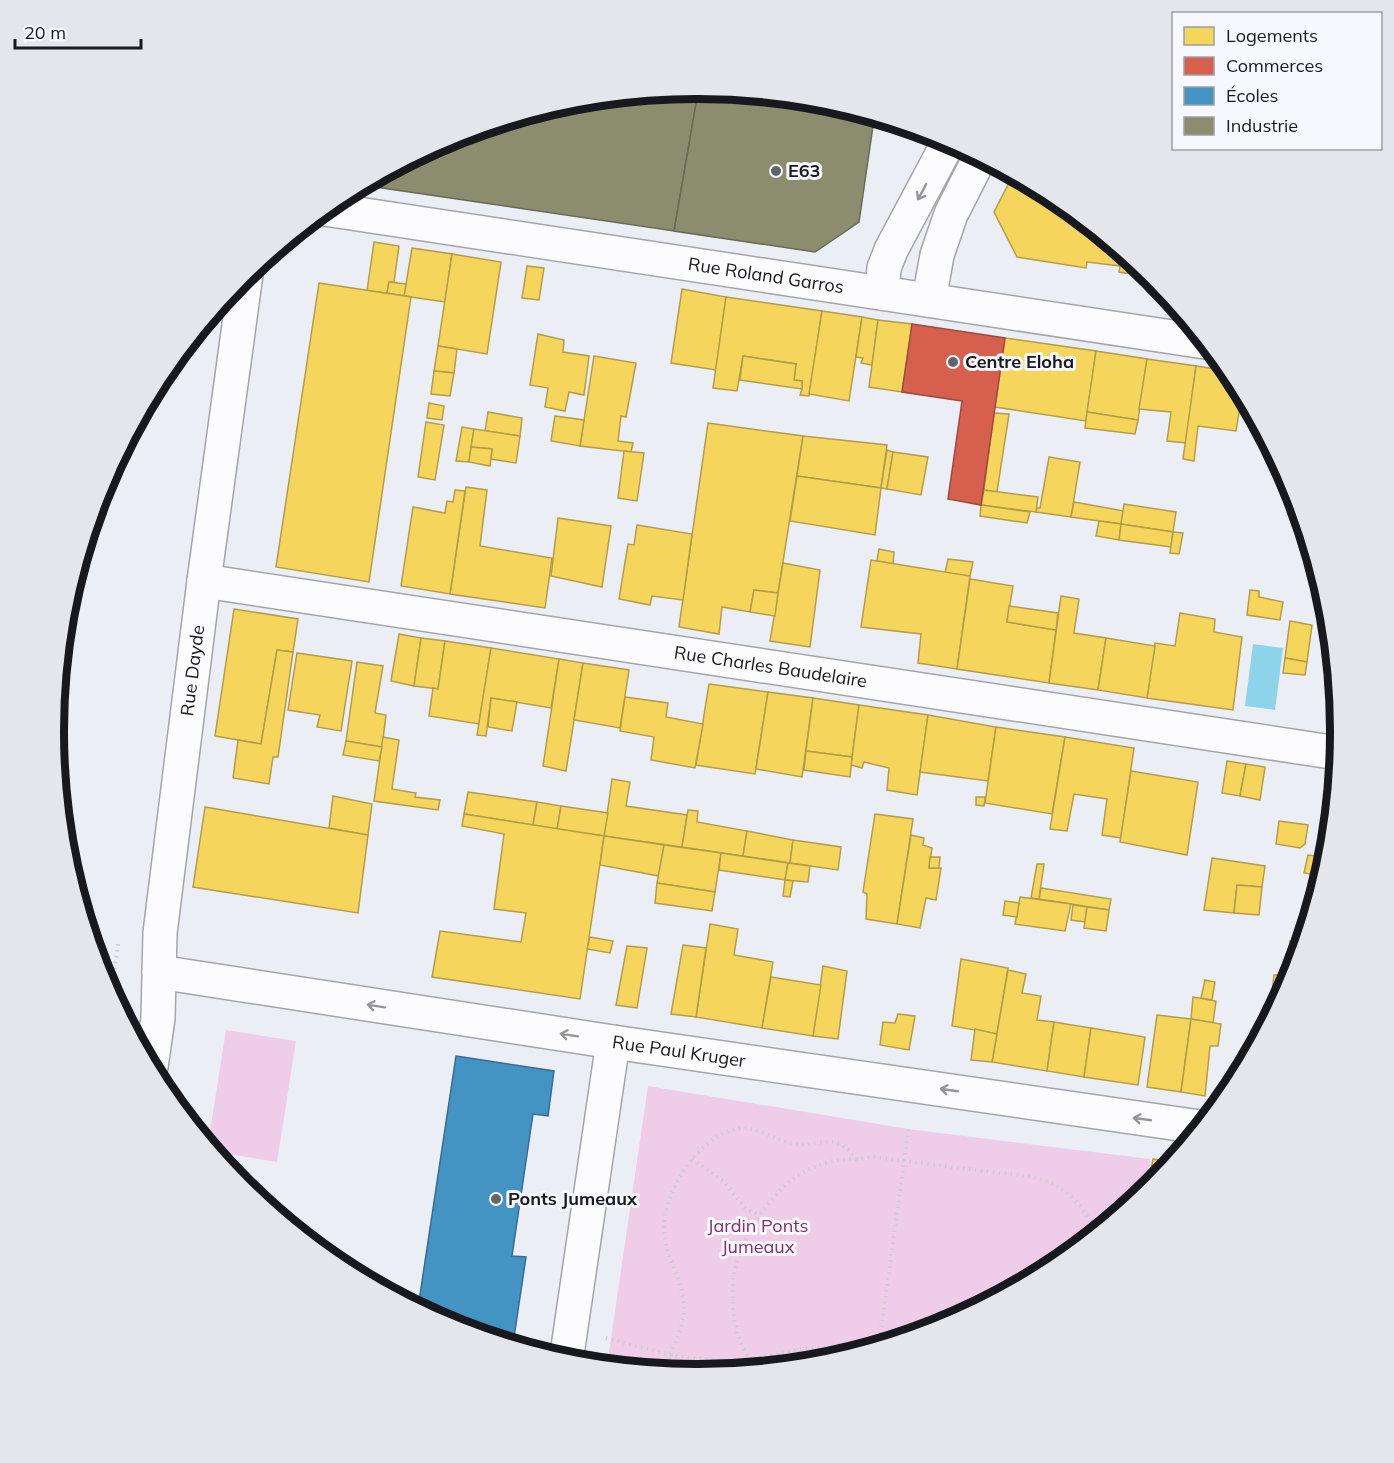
<svg xmlns="http://www.w3.org/2000/svg" width="1394" height="1463" font-family="Mulish,sans-serif">
<style>
.green{fill:#efcce7}
.water{fill:#8dd4eb}
.homes{fill:#f6d55c;stroke:#b39d49;stroke-width:1.5}
.shops{fill:#d6604d;stroke:#9d4b3f;stroke-width:1.5}
.schools{fill:#4393c3;stroke:#366e92;stroke-width:1.5}
.industry{fill:#8c8c6e;stroke:#696a56;stroke-width:1.5}
.lines{fill:none;stroke-linecap:round;stroke-linejoin:round}
.street-casing{stroke:#a4a5ab;stroke-width:36}
.path{stroke:#cdcdd1;stroke-width:4;stroke-dasharray:1.5 4.5;stroke-linecap:butt}
.street{stroke:#fcfcfe;stroke-width:33}
.oneway{stroke:#959699}
.poi-dot{fill:#62646a;stroke:#f7f8fe;stroke-width:2}
.labels{text-anchor:middle;stroke-width:6;stroke-linejoin:round;paint-order:stroke}
.poi-label{font-size:18px;font-weight:bold;fill:#18191e;stroke:#f7f8fe;text-anchor:start}
.street-label{font-size:18px;fill:#18191e;stroke:#f7f8fe}
.park-label{font-size:18px;fill:#82306a;stroke:#f7f8fe}
.rim{fill:none;stroke:#18191e;stroke-width:8}
</style>
<rect width="100%" height="100%" fill="#eceef6"/>
<g class="green">
<path d="M226 1030 296 1041 277 1162 215 1152 208 1144Z"/>
<path d="M648 1086 908 1129 1150 1159 1146 1191 1054 1266 943 1326 822 1362 697 1374 607 1366Z"/>
</g>
<path class="water" d="M1253 644 1283 648 1275 710 1245 706Z"/>
<g class="homes">
<path d="M1013 175 1055 197 1152 277 1119 272 1120 266 1087 262 1086 268 1017 257 994 212Z"/>
<path d="M374 242 399 246 394 282H389L387 293 367 291Z"/>
<path d="M412 248 452 254 445 302 404 296Z"/>
<path d="M452 254 501 262 487 354 438 346Z"/>
<path d="M527 266 544 268 539 300 522 298Z"/>
<path d="M389 282 406 284 404 296 387 293Z"/>
<path d="M319 283 411 297 369 582 276 567Z"/>
<path d="M682 289 726 297 716 370 671 363Z"/>
<path d="M726 297 822 311 809 396 800 395 802 389V381L794 380 796 364 743 356 737 391 713 388Z"/>
<path d="M822 311 862 317 849 401 809 394Z"/>
<path d="M862 317 878 320 872 365 861 363 863 358 856 357Z"/>
<path d="M878 320 912 324 902 392 869 387Z"/>
<path d="M538 334 564 340 563 352 589 356 584 395 569 392 565 411 545 407 548 388 530 385Z"/>
<path d="M1005 338 1096 351 1086 421 995 407Z"/>
<path d="M438 346 457 349 454 373 434 371Z"/>
<path d="M1096 351 1147 359 1138 420 1087 412Z"/>
<path d="M594 356 636 363 626 417 621 416 618 441 633 443 631 452 580 446Z"/>
<path d="M743 356 796 364 794 380 802 381V389L740 380Z"/>
<path d="M1147 359 1196 366 1186 443 1167 441 1171 412 1139 409Z"/>
<path d="M1196 366 1229 371 1242 394 1236 431 1198 426 1194 461 1183 459Z"/>
<path d="M434 371 454 373 450 396 431 394Z"/>
<path d="M429 403 444 406 442 420 427 418Z"/>
<path d="M488 412 522 418 520 436 485 431Z"/>
<path d="M1087 412 1138 420 1135 434 1085 428Z"/>
<path d="M994 413 1009 414 997 492 984 490Z"/>
<path d="M555 416 584 420 580 446 551 441Z"/>
<path d="M426 422 444 425 435 480 418 477Z"/>
<path d="M708 423 803 436 778 593 754 590 750 612 722 607 719 634 679 627Z"/>
<path d="M462 427 474 429 469 462 456 461Z"/>
<path d="M474 429 520 436 516 463 491 459 492 449 471 447Z"/>
<path d="M803 436 887 445 881 488 797 476Z"/>
<path d="M471 447 492 449 490 466 469 462Z"/>
<path d="M887 450 893 452 887 489 881 488Z"/>
<path d="M624 451 644 453 637 501 618 498Z"/>
<path d="M893 452 928 457 921 495 887 489Z"/>
<path d="M1049 457 1080 462 1071 517 1036 512V508H1040Z"/>
<path d="M797 476 881 488 875 535 790 521Z"/>
<path d="M466 487 487 490 480 546 552 558 545 608 450 594Z"/>
<path d="M455 490 465 491 450 594 401 586 413 507 445 513 447 501 453 502Z"/>
<path d="M984 490 1038 497 1036 512 981 505Z"/>
<path d="M1074 502 1124 511 1121 524 1071 517Z"/>
<path d="M1124 504 1176 512 1173 532 1121 524Z"/>
<path d="M981 505 1030 512 1027 523 980 516Z"/>
<path d="M558 518 611 526 602 587 551 576Z"/>
<path d="M1099 521 1121 524 1119 540 1096 536Z"/>
<path d="M1121 524 1173 532 1171 547 1119 540Z"/>
<path d="M637 525 692 534 683 600 652 596 650 605 619 599 628 544 634 545Z"/>
<path d="M1173 532 1183 533 1179 554 1170 553Z"/>
<path d="M86 542 62 710 56 709 66 606Z"/>
<path d="M879 549 894 552 893 564 877 561Z"/>
<path d="M948 559 973 562 970 576 945 573Z"/>
<path d="M871 560 970 576 957 669 918 663 921 634 861 627Z"/>
<path d="M783 563 820 570 810 647 770 641Z"/>
<path d="M970 579 1013 586 1007 622 1056 630 1049 683 957 669Z"/>
<path d="M754 590 778 593 775 616 750 612Z"/>
<path d="M1250 590 1259 591V597L1283 602 1280 620 1247 615Z"/>
<path d="M1061 596 1079 599 1074 633 1106 638 1098 690 1049 683Z"/>
<path d="M1009 606 1058 613 1056 630 1007 622Z"/>
<path d="M234 609 298 619 293 652 277 650 261 744 215 736Z"/>
<path d="M1180 613 1215 619 1214 632 1242 637 1233 710 1147 698 1155 643 1175 646Z"/>
<path d="M1290 621 1312 625 1307 662 1285 658Z"/>
<path d="M399 634 421 638 414 686 391 681Z"/>
<path d="M421 638 445 641 438 689 414 686Z"/>
<path d="M1106 638 1155 646 1147 698 1098 690Z"/>
<path d="M445 641 491 648 479 724 429 716 433 688 438 689Z"/>
<path d="M491 648 559 659 551 708 491 698 486 736 477 735Z"/>
<path d="M277 650 293 652 278 757H273L269 784 233 778 238 740 261 744Z"/>
<path d="M297 653 352 661 341 731 317 727 320 715 288 710Z"/>
<path d="M1285 658 1307 662 1305 675 1283 673Z"/>
<path d="M559 659 583 663 566 771 543 766Z"/>
<path d="M357 662 383 666 375 713 386 715 382 747 346 741Z"/>
<path d="M583 663 629 670 620 728 574 720Z"/>
<path d="M709 684 768 692 755 774 696 765Z"/>
<path d="M1336 686 1339 726 1329 725Z"/>
<path d="M768 692 813 698 802 777 756 769Z"/>
<path d="M625 697 668 703 666 717 703 724 695 768 651 760 654 737 620 731Z"/>
<path d="M491 698 517 702 512 731 488 727Z"/>
<path d="M813 698 859 705 852 757 806 751Z"/>
<path d="M859 705 928 715 917 795 887 790 889 768 864 762 862 768 851 765Z"/>
<path d="M928 715 996 727 988 781 920 772Z"/>
<path d="M996 727 1065 737 1052 814 985 803Z"/>
<path d="M383 737 399 740 392 789 416 793 415 797 440 800 438 810 374 801Z"/>
<path d="M1065 737 1134 748 1121 838 1102 835 1107 799 1074 794 1067 831 1050 829Z"/>
<path d="M346 741 382 747 379 761 343 755Z"/>
<path d="M806 751 852 757 850 777 804 770Z"/>
<path d="M1227 761 1246 764 1240 796 1222 793Z"/>
<path d="M1246 764 1265 767 1260 800 1240 796Z"/>
<path d="M1131 771 1198 782 1187 855 1120 842Z"/>
<path d="M612 779 630 782 626 806 687 815 682 847 604 836Z"/>
<path d="M468 792 537 802 533 825 464 814Z"/>
<path d="M333 796 372 804 368 835 329 828Z"/>
<path d="M976 797H985L984 806 976 805Z"/>
<path d="M537 802 561 806 557 830 533 825Z"/>
<path d="M561 806 608 813 604 836 557 830Z"/>
<path d="M205 807 368 835 358 913 193 887Z"/>
<path d="M688 810 698 811 697 822 747 831 743 856 682 847Z"/>
<path d="M464 814 604 836 580 999 432 977 440 931 521 942 526 913 494 909 504 834 462 826Z"/>
<path d="M875 814 913 819 897 924 866 919 867 894 863 892Z"/>
<path d="M1279 821 1308 825 1305 844 1300 848 1276 844Z"/>
<path d="M1329 829 1330 830 1328 857 1322 876 1304 873 1308 855 1316 856 1321 835 1328 836Z"/>
<path d="M747 831 793 840 790 863 743 856Z"/>
<path d="M911 835 924 838 923 845 932 848 929 868H941L936 900 926 898 920 928 897 924Z"/>
<path d="M604 836 664 845 659 876 600 865Z"/>
<path d="M793 840 841 847 838 870 790 863Z"/>
<path d="M664 845 721 853 715 892 657 883Z"/>
<path d="M721 853 788 863 785 880 719 870Z"/>
<path d="M930 857H940L939 868H929Z"/>
<path d="M1212 858 1265 866 1262 887 1237 885 1234 913 1204 910Z"/>
<path d="M788 863 810 866 808 882 785 880Z"/>
<path d="M1037 864H1044L1039 899 1031 898Z"/>
<path d="M785 880 793 881 790 897 783 896Z"/>
<path d="M657 883 715 892 712 911 655 903Z"/>
<path d="M1237 885 1262 887 1259 915 1234 913Z"/>
<path d="M1041 888 1111 899 1109 910 1039 899Z"/>
<path d="M1020 897 1071 904 1065 931 1015 924Z"/>
<path d="M1005 901 1019 903 1017 917 1003 915Z"/>
<path d="M1073 905 1087 907 1085 922 1071 920Z"/>
<path d="M1087 907 1109 910 1106 931 1084 928Z"/>
<path d="M710 924 738 929 734 955 773 962 762 1028 696 1017Z"/>
<path d="M590 937 613 941 610 953 587 949Z"/>
<path d="M1290 941 1302 943 1291 976 1286 975Z"/>
<path d="M683 945 706 948 696 1017 671 1014Z"/>
<path d="M627 946 647 948 637 1008 616 1005Z"/>
<path d="M961 959 1008 968 997 1034 952 1026Z"/>
<path d="M823 966 847 971 838 1039 813 1036Z"/>
<path d="M1008 970 1026 974 1022 993 1041 996 1037 1020 1054 1022 1047 1071 992 1062Z"/>
<path d="M1274 975H1286L1291 976 1273 1011 1270 1010Z"/>
<path d="M771 977 821 985 813 1036 762 1028Z"/>
<path d="M1205 980 1215 982 1212 1000 1201 998Z"/>
<path d="M1193 997 1216 1001 1213 1023 1191 1019Z"/>
<path d="M898 1014 915 1016 909 1050 880 1045 883 1022 895 1023Z"/>
<path d="M1157 1015 1191 1019 1181 1092 1147 1087Z"/>
<path d="M1191 1019 1221 1024 1218 1046H1210L1205 1096 1181 1092Z"/>
<path d="M1054 1022 1091 1028 1084 1077 1047 1071Z"/>
<path d="M1091 1028 1145 1037 1138 1085 1084 1077Z"/>
<path d="M975 1029 997 1034 992 1062 971 1060Z"/>
<path d="M1153 1159 1172 1162 1159 1177 1150 1175Z"/>
<path d="M1150 1175 1159 1177 1148 1189Z"/>
</g>
<path class="shops" d="M912 324 1005 338 981 505 948 499 962 401 902 392Z"/>
<path class="schools" d="M456 1056 554 1071 548 1116 533 1114 512 1256 526 1257 513 1344 451 1325 418 1308Z"/>
<g class="industry">
<path d="M697 89 794 98 792 108 698 92 674 231 362 185 451 137 572 101Z"/>
<path d="M698 92 792 108 874 119 859 222 815 252 674 231Z"/>
<path d="M794 98 823 101 884 119 880 121 792 108Z"/>
</g>
<g class="lines">
<g class="street-casing">
<g id="street">
<path id="s1" d="M325 209 1205 342"/>
<path d="M882 293 884 268 891 250 949 141"/>
<path d="M929 300 937 255 951 214 980 157"/>
<path id="s2" d="M204 581 1338 753"/>
<path id="s3" d="M159 972 613 1042 1200 1127"/>
<path id="s4" d="M151 1067 158 1018 160 933 204 581 246 274"/>
<path d="M566 1361 613 1042"/>
</g>
</g>
<g class="path">
<path d="M111 993 118 944"/>
<path d="M692 1159 711 1172 725 1183 746 1209 760 1215"/>
<path d="M606 1338 670 1355 723 1362 749 1361 780 1353 804 1348 834 1347 863 1350"/>
<path d="M879 1345 909 1125"/>
<path d="M749 1361C746 1353 741 1344 738 1336 725 1286 735 1246 767 1206 785 1183 796 1173 825 1163 834 1160 846 1160 856 1159"/>
<path d="M667 1372C668 1366 669 1359 671 1354 676 1338 685 1323 684 1306 683 1278 663 1255 664 1227 664 1190 703 1129 744 1128 755 1128 768 1135 778 1139 788 1143 799 1146 809 1144 835 1141 838 1138 857 1159L874 1157 1032 1177C1040 1179 1049 1181 1055 1185 1073 1195 1088 1214 1096 1232"/>
</g>
<use href="#street" class="street"/>
</g>
<defs><path id="oneway-shaft" d="M-6 0H5M1.5-3L5.5 0L1.5 3" fill="none" stroke-width="1.6" stroke-linecap="round" stroke-linejoin="round" transform="scale(1.5)"/></defs>
<g class="oneway">
<use href="#oneway-shaft" transform="translate(922 192) rotate(118)"/>
<use href="#oneway-shaft" transform="translate(376 1006) rotate(-171)"/>
<use href="#oneway-shaft" transform="translate(569 1035) rotate(-171)"/>
<use href="#oneway-shaft" transform="translate(949 1090) rotate(-172)"/>
<use href="#oneway-shaft" transform="translate(1142 1119) rotate(-172)"/>
</g>
<g class="poi-dot">
<circle cx="776" cy="171" r="6"/>
<circle cx="953" cy="362" r="6"/>
<circle cx="496" cy="1199" r="6"/>
</g>
<g class="labels">
<g class="poi-label">
<text x="788" y="177">E63</text>
<text x="965" y="368">Centre Eloha</text>
<text x="508" y="1205">Ponts Jumeaux</text>
</g>
<g class="street-label">
<text dy="6" stroke="none"><textPath href="#s1" startOffset="446">Rue Roland Garros</textPath></text>
<text dy="6" stroke="none"><textPath href="#s2" startOffset="573">Rue Charles Baudelaire</textPath></text>
<text dy="6" stroke="none"><textPath href="#s4" startOffset="399">Rue Dayde</textPath></text>
<text dy="6" stroke="none"><textPath href="#s3" startOffset="526">Rue Paul Kruger</textPath></text>
</g>
<g class="park-label">
<text x="758" y="1232">Jardin Ponts<tspan x="758" dy="21">Jumeaux</tspan></text>
</g>
</g>
<path d="M0 0H1394V1463H0ZM696 99H698A632 632 0 0 1 1330 731V732A632 632 0 0 1 698 1364H696A632 632 0 0 1 64 732V731A632 632 0 0 1 696 99Z" fill="#e5e6ec" fill-rule="evenodd"/>
<path class="rim" d="M696 99H698A632 632 0 0 1 1330 731V732A632 632 0 0 1 698 1364H696A632 632 0 0 1 64 732V731A632 632 0 0 1 696 99Z"/>
<rect x="1172" y="12" width="210" height="138" fill="#f7f8fe" stroke="#9e9fa4" stroke-width="1.5"/>
<rect x="1184" y="27" width="30" height="18" fill="#f6d55c" stroke="#9e9fa4" stroke-width="1.5"/>
<text x="1226" y="42" font-size="18" fill="#18191e">Logements</text>
<rect x="1184" y="57" width="30" height="18" fill="#d6604d" stroke="#9e9fa4" stroke-width="1.5"/>
<text x="1226" y="72" font-size="18" fill="#18191e">Commerces</text>
<rect x="1184" y="87" width="30" height="18" fill="#4393c3" stroke="#9e9fa4" stroke-width="1.5"/>
<text x="1226" y="102" font-size="18" fill="#18191e">Écoles</text>
<rect x="1184" y="117" width="30" height="18" fill="#8c8c6e" stroke="#9e9fa4" stroke-width="1.5"/>
<text x="1226" y="132" font-size="18" fill="#18191e">Industrie</text>
<path d="M15 39v9h126v-9" fill="none" stroke="#18191e" stroke-width="3"/>
<text x="24" y="39" font-size="18" fill="#18191e" stroke="#f7f8fe" stroke-width="4.5" paint-order="stroke">20 m</text>
</svg>
